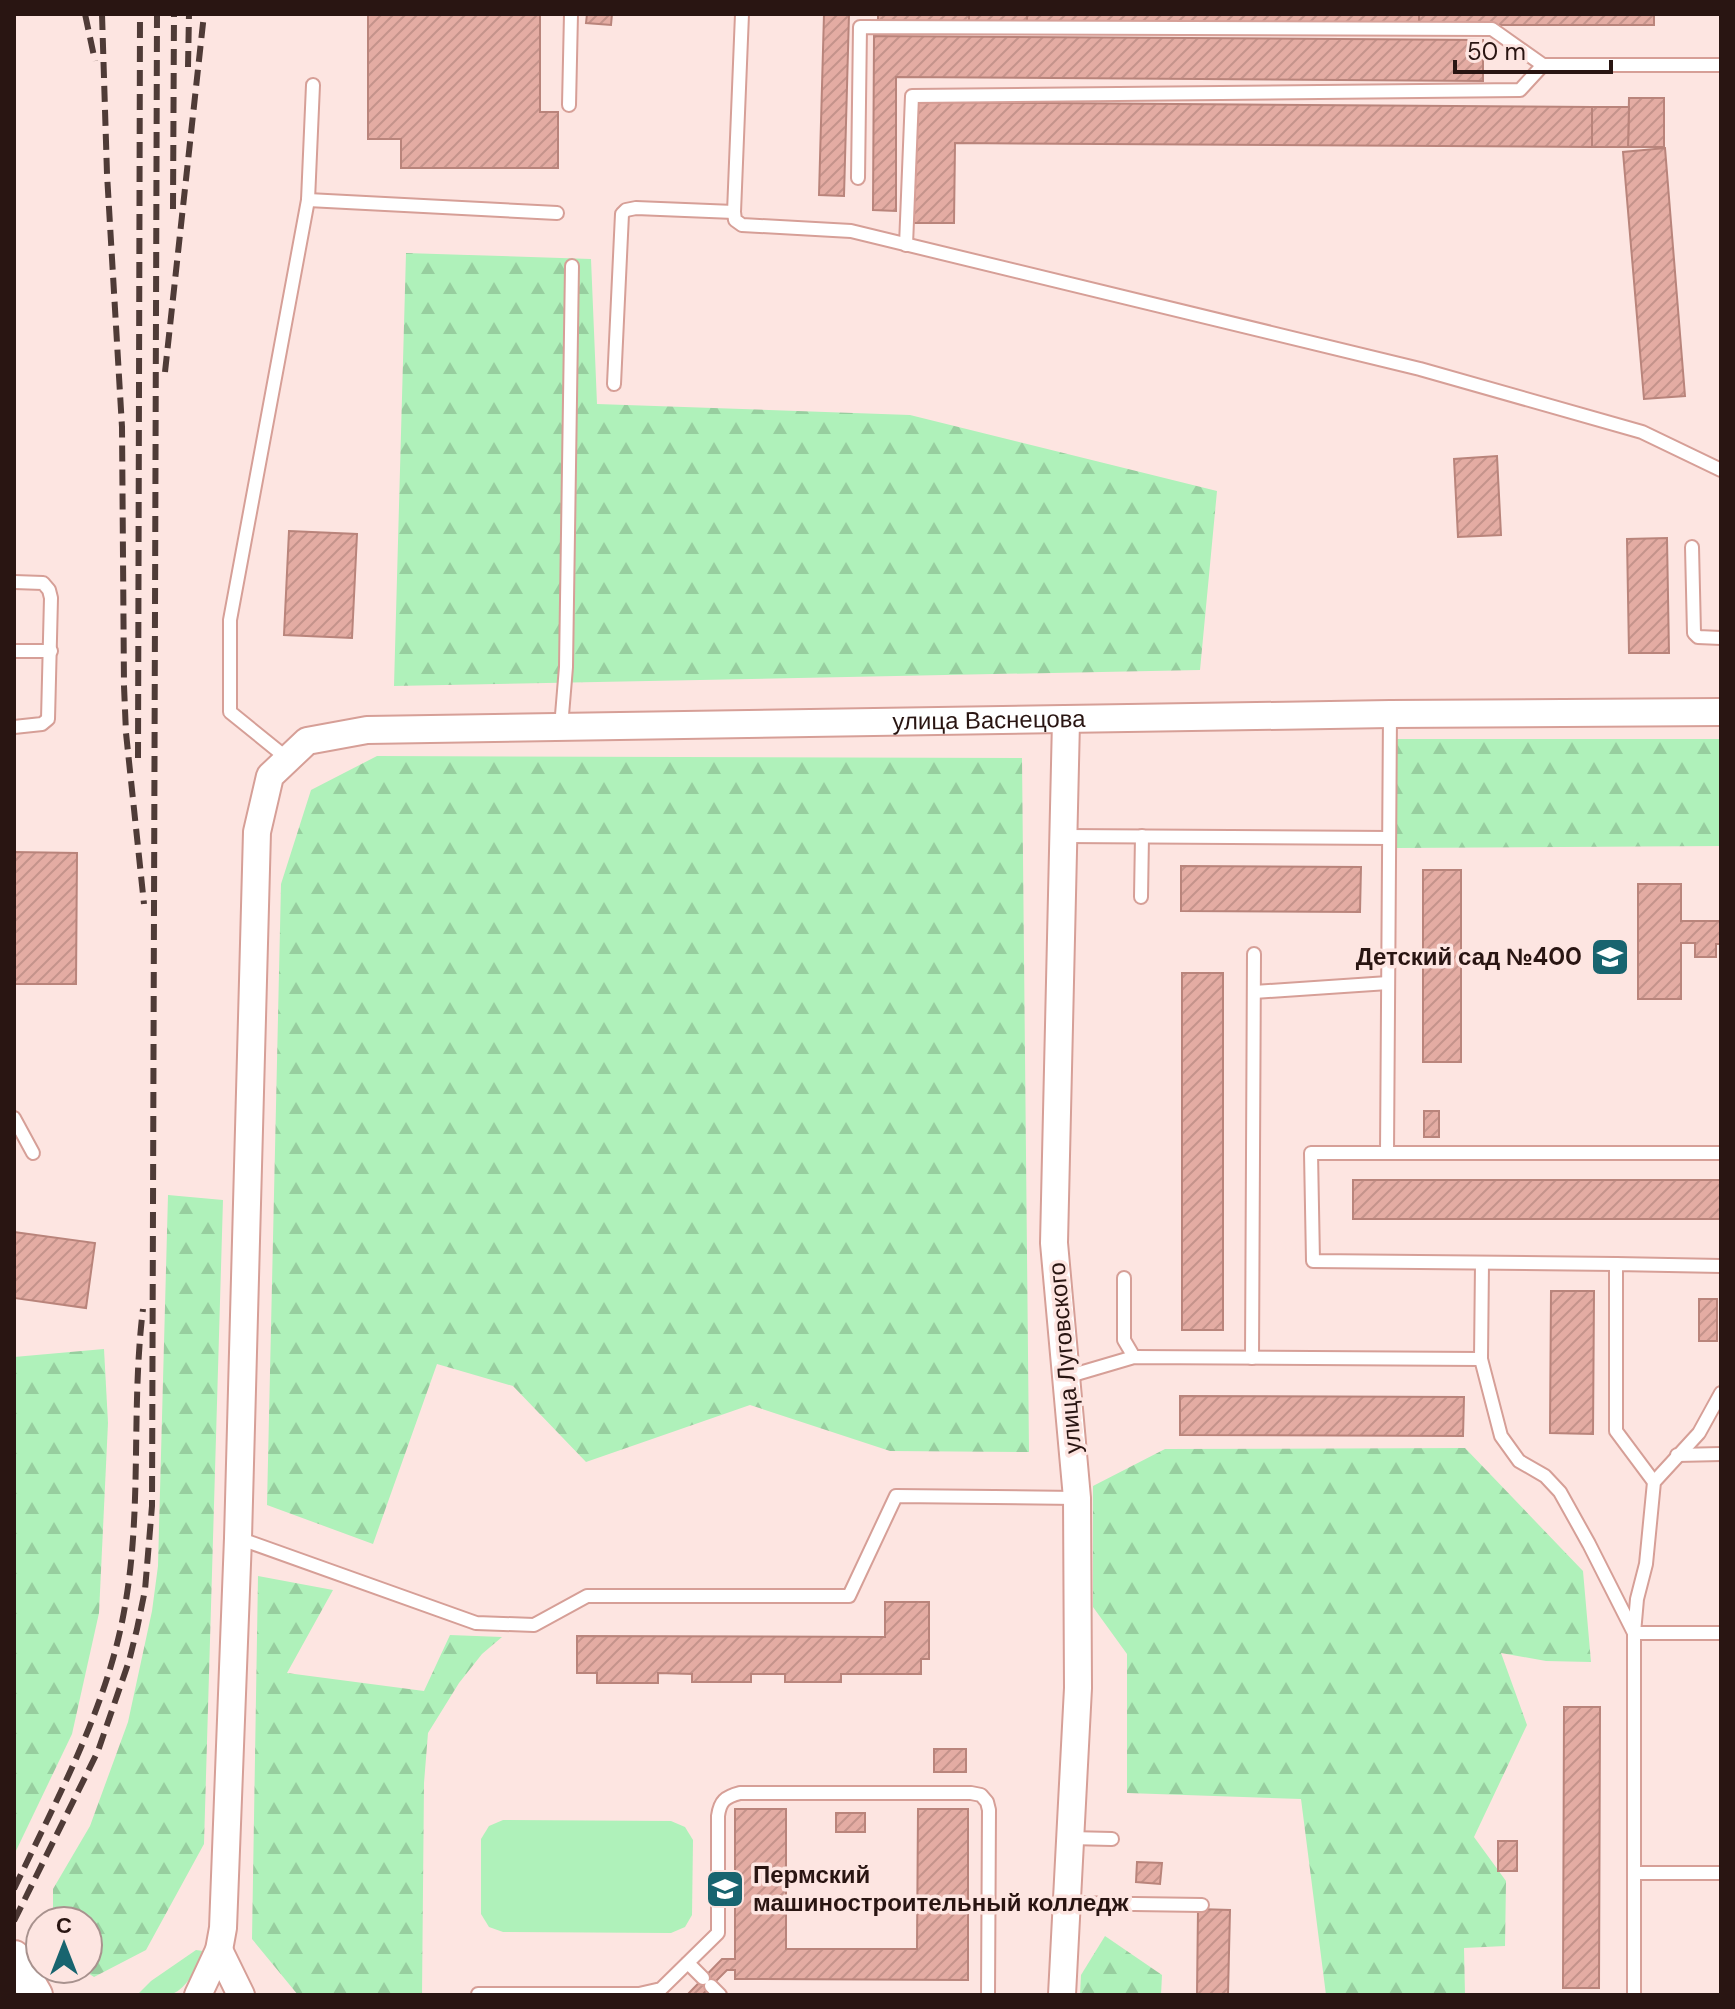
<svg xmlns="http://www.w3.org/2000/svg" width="1735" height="2009" font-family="'DM Sans',sans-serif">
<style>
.green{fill:#aff1ba}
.forest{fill:url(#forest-firs)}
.building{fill:url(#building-hatch);stroke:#b9847b;stroke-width:2}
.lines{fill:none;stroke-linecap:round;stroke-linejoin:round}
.service-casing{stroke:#d69f97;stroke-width:16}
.minor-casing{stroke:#d69f97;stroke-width:30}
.tertiary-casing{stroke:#d69f97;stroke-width:36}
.service{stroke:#fff;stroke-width:12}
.minor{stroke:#fff;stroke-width:26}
.tertiary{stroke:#fff;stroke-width:32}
.rail{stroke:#4f3b37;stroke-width:6;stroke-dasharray:16 8;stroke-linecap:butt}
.labels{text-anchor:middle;stroke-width:7;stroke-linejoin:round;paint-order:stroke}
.street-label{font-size:24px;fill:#291512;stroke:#fde5e1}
.poi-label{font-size:24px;font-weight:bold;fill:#291512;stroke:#fde5e1;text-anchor:end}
</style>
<defs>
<pattern id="forest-firs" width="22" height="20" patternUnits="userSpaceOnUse" patternTransform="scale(2)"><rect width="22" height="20" fill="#aff1ba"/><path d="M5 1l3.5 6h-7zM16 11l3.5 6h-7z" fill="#97ce9f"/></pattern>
<pattern id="building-hatch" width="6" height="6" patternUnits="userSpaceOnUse" patternTransform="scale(2)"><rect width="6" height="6" fill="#e4aca3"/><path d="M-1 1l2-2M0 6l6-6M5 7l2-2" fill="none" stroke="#c4938b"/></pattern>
</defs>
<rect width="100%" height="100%" fill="#fde5e1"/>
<g class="green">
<path d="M503 1820 671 1821 685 1827 693 1840 692 1915 685 1927 671 1933 503 1932 489 1927 481 1914V1839L489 1826Z"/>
<path d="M196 1950 203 1951C199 1964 187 1989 172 1994 163 1997 148 1994 138 1994L151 1981Z"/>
</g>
<g class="forest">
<path d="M406 253 591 259 597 404 910 415 1217 491 1200 670 394 686Z"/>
<path d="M1395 739H1721V846L1397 848Z"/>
<path d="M377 756 1022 758 1029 1452 890 1451 750 1405 586 1462 513 1386 437 1364 373 1544 267 1505 281 884 311 790Z"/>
<path d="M168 1195 223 1200 204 1844 146 1950 94 1977 82 1969H88V1921H53V1889L90 1826 128 1722 152 1611 158 1566Z"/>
<path d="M104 1349 108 1423 99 1613 72 1734 14 1855V1357Z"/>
<path d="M1465 1448 1583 1571 1591 1662 1546 1661 1501 1653 1527 1725 1474 1837 1506 1881 1505 1946 1464 1948 1465 1995H1326L1301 1799 1127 1793V1654L1093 1607V1486L1165 1449Z"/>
<path d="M258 1576 333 1590 287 1673 424 1691 450 1635 502 1637 482 1654 459 1683 428 1733 424 1783 422 1995H298L252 1939Z"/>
<path d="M1105 1936 1162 1975 1161 1995H1080L1081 1975Z"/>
</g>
<g class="building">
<path d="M368 14H540V112H558V168H401V139H368Z"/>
<path d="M587 14H612L611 25 586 23Z"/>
<path d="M824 14H849L844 196 819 195Z"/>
<rect x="878" y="14" width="91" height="12"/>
<rect x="969" y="14" width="58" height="12"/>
<path d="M1027 14H1419V25L1027 26Z"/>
<rect x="1419" y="14" width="235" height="11"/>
<path d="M874 36 1483 40V81L896 77V211L873 210Z"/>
<path d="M1629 98H1664V147H1628Z"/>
<path d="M912 102 1592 107V147L955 143 954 223H911Z"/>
<path d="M1592 107H1629L1628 147H1592Z"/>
<path d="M1665 148 1685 396 1644 399 1623 152Z"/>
<path d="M1497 456 1501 535 1458 537 1454 459Z"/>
<path d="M289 531 357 534 352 638 284 635Z"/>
<path d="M1667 538 1669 653H1629L1627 539Z"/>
<path d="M14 852 77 853 76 984H14Z"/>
<path d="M1181 866 1361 867 1360 912 1181 911Z"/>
<rect x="1423" y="870" width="38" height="192"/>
<path d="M1638 884H1681V921H1721V944H1716V957H1695V943H1681V999H1638Z"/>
<rect x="1182" y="973" width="41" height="357"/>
<rect x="1424" y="1111" width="15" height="26"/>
<rect x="1353" y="1180" width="368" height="39"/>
<path d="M14 1232 95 1243 86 1308 14 1298Z"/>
<path d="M1551 1291H1594L1593 1434 1550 1433Z"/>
<rect x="1699" y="1299" width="18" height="42"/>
<path d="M1180 1396 1464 1397 1463 1436 1180 1435Z"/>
<path d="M885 1602H929V1659H921V1674H841V1682H785V1674H751V1682H692V1674L658 1673V1683H597V1673H577V1636L885 1637Z"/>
<path d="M1564 1707H1600L1599 1988H1563Z"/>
<rect x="934" y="1749" width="32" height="23"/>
<path d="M735 1809H786V1949H917L918 1809H968V1980L735 1979V1970H727L702 1995H687L722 1959H735Z"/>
<rect x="836" y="1813" width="29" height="19"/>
<rect x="1498" y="1841" width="19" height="30"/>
<path d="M1137 1862 1162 1863 1160 1884 1136 1882Z"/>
<path d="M1198 1909 1230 1910 1228 1994H1197Z"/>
</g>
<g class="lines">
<g class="service-casing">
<g id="service">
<path d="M742 14 734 212 735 220 742 225 851 231 1420 369 1642 432 1721 470"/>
<path d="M569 105 571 14"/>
<path d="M858 178 860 27 1492 29 1543 65H1721"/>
<path d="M308 200 557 213"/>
<path d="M906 245 912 96 1520 90 1543 65"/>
<path d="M614 384 622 214 626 210 636 208 734 212"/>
<path d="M1692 547 1694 633 1698 637 1721 638"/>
<path d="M14 582 43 583 49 590 51 598 48 719 42 724 14 727"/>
<path d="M14 651H51"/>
<path d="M561 727 566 667 572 266"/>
<path d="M288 759 230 712V620L308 200 313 85"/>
<path d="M1064 836 1389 838"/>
<path d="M1141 897 1142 836"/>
<path d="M1254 992 1388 983"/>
<path d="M14 1118 33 1153"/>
<path d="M1387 1153 1390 714"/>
<path d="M1616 1264 1313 1261 1311 1153H1721"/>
<path d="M1124 1278V1340L1134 1357"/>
<path d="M1252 1358 1254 954"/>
<path d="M1481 1359 1482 1263"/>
<path d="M1066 1377 1134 1357 1481 1359 1501 1436 1519 1461 1545 1476 1560 1492 1589 1544 1634 1633H1721"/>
<path d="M1677 1455 1721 1454"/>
<path d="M1654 1482 1616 1431V1264L1721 1266"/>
<path d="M238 1538 476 1623 534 1625 587 1596H849L896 1496 1077 1498"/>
<path d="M1070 1838 1112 1839"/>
<path d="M1634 1873H1721"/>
<path d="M1066 1903 1202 1905"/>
<path d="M688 1963 703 1978"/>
<path d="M711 1986 720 1995"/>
<path d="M478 1994H639L661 1989 718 1933V1816C720 1801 725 1797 740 1793H971L981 1795 987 1802 989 1810 988 1995"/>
<path d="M1634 1995V1633L1637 1599 1646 1564 1654 1482 1699 1433 1721 1393"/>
</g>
</g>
<g class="minor-casing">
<g id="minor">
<path d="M219 1950 241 1995"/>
<path id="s1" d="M198 1995 219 1950 223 1928 238 1538 257 832 270 776 307 741 367 730 1390 714 1721 712"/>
<path d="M1062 1995 1078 1688 1077 1498 1054 1243 1066 721"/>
</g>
</g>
<g class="tertiary-casing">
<path id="tertiary" d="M14 1957 36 1995"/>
</g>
<use href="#service" class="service"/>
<use href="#minor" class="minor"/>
<use href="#tertiary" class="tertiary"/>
<g class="rail">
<path d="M85 14 95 61"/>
<path d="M102 14 107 174 122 427 124 686 126 733 144 904"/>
<path d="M188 67 189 14"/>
<path d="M173 209 174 14"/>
<path d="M165 372 204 14"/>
<path d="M138 758 140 14"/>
<path d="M14 1889C58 1796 110 1703 126 1600 142 1503 131 1406 143 1309"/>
<path d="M14 1921 98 1751 129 1661 137 1629 145 1590 152 1506 157 14"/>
</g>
</g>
<defs>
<g id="school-square" transform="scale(2)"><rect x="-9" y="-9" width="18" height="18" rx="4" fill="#18646f" stroke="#fde5e1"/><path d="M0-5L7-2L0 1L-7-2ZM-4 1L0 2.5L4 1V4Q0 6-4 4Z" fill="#fff"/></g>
<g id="university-square" transform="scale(2)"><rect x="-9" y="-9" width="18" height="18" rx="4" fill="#18646f" stroke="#fde5e1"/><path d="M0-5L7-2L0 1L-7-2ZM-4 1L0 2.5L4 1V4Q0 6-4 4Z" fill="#fff"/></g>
</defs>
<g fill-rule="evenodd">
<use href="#school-square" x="1610" y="957"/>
<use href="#university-square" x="725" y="1889"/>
</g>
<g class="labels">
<g class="street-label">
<text dy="8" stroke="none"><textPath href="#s1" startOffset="1960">улица Васнецова</textPath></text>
<text transform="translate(1065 1358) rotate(-95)" y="8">улица Луговского</text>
</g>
<g class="poi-label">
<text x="1582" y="965">Детский сад №400</text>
<text x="753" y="1883" text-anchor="start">Пермский<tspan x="753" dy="28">машиностроительный колледж</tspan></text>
</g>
</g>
<rect width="1735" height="2009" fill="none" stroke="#291512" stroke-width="32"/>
<g transform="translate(64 1945)"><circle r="38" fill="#fde5e1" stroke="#a8928e" stroke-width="2"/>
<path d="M0-6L14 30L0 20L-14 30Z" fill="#18646f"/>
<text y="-12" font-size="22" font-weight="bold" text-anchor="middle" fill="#291512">С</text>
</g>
<path d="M1455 60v12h156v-12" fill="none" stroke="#291512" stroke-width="4"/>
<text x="1467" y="60" font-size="24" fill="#291512" stroke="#fde5e1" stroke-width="6" paint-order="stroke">50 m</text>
</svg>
